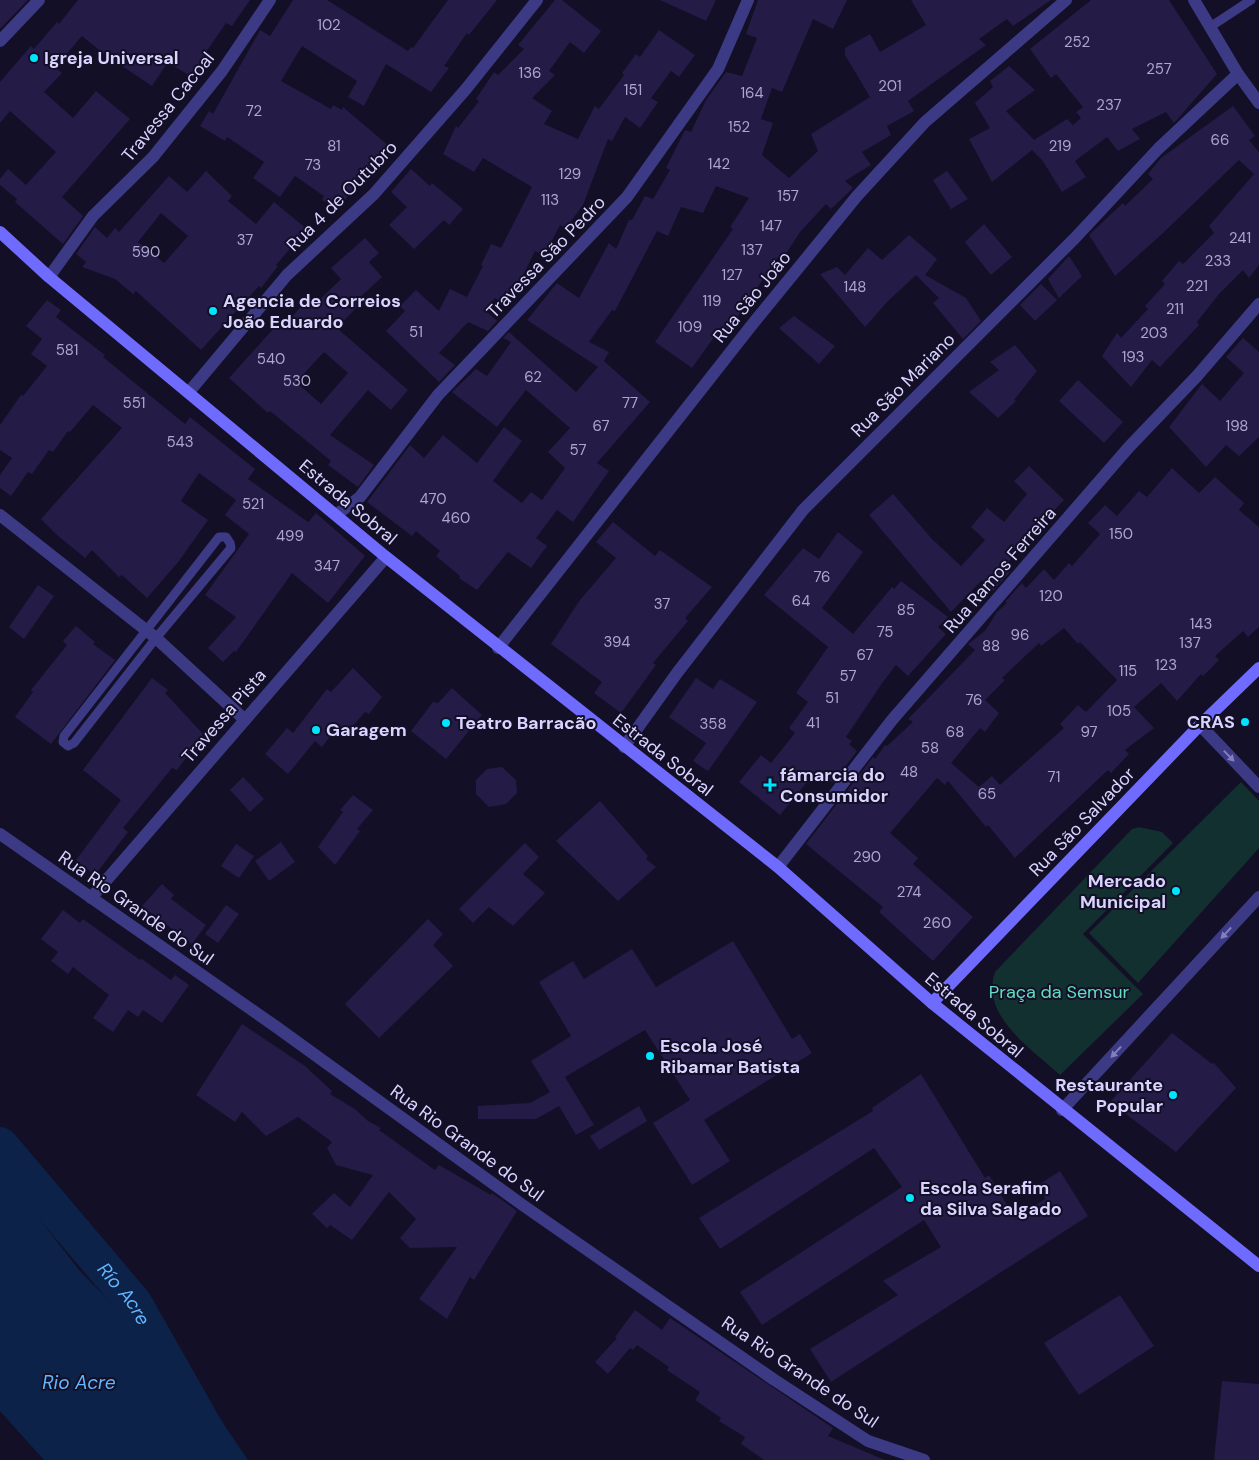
<svg xmlns="http://www.w3.org/2000/svg" width="1259" height="1460" font-family="'DM Sans',sans-serif">
<style>
.green{fill:#12302f}
.water{fill:#0c2248}
.lines{fill:none;stroke-linecap:round;stroke-linejoin:round}
.river{stroke:#0c2248;stroke-width:36}
.building{fill:#241b47;fill-rule:evenodd}
.lane{stroke:#3d3a85;stroke-width:9}
.street{stroke:#3d3a85;stroke-width:12}
.secondary{stroke:#6f6bff;stroke-width:12}
.oneway{fill:#837fbc}
.poi-dot{fill:#00e5ff;stroke:#130f26;stroke-width:2}
.labels{text-anchor:middle;stroke-width:4;stroke-linejoin:round;paint-order:stroke}
.number-label{font-size:15px;fill:#aca6d1}
.poi-label{font-size:18px;font-weight:bold;fill:#d9d4ff;stroke:#130f26;text-anchor:start}
.street-label{font-size:18px;fill:#d9d4ff;stroke:#130f26}
.park-label{font-size:18px;fill:#5fe0c0;stroke:#130f26}
.water-label{font-size:19px;font-style:italic;fill:#62b6ff;stroke:#130f26}
</style>
<rect width="100%" height="100%" fill="#130f26"/>
<g class="green">
<path d="M1241 782 1259 801V848L1138 983 1089 933Z"/>
<path d="M1139 827 1162 832 1173 843 1083 934 1143 994 1060 1075C1032 1049 980 1016 995 972L1132 829Z"/>
</g>
<path class="water" d="M0 1168 79 1270 210 1404 248 1460H44L0 1411Z"/>
<g class="lines">
<path class="river" id="s1" d="M0 1145 134 1303 223 1460"/>
</g>
<g class="building">
<path d="M0 0H28L0 29Z"/>
<path d="M78 0H250L232 26 226 23 206 52 212 56 196 80 168 62 152 86 104 54 82 36 55 67 62 73 44 92 73 118 96 91 130 119 62 197 83 216 63 244 15 202 17 199 0 185V179L8 169 26 185 56 152 10 111 0 123V82L31 46 34 49 57 22 59 24Z"/>
<path d="M293 0H327L408 51 411 47 413 48 448 0H497L469 35 467 33 444 66 449 68 431 92 386 64 364 106 348 97 357 81 302 46 281 81 331 109 333 105 342 110 343 107 389 146 380 162 377 160 361 176 338 211 322 200 324 196 295 176 280 197 253 178 264 162 227 137 225 141 200 126 209 111 213 114 260 30 270 36Z"/>
<path d="M555 0H562L601 31 584 53 570 42 549 71 555 75 532 98 552 111 544 124 578 139 595 106 599 109 624 75 622 73 636 54 640 57 659 30 695 55 679 77 671 71 651 98 658 102 640 128 625 117 612 141 608 139 583 205 566 228 560 225 544 256 535 251 507 307 495 298 485 310 497 321 488 331 468 322 439 353 455 365 439 382 386 331 405 311 400 306 416 290 439 311 450 289 467 297 483 266 481 265 491 244 501 248 532 187 483 158 474 172 443 154 456 126 458 128 479 101 476 99 494 72 498 75 524 49 518 45Z"/>
<path d="M660 0H716L706 21Z"/>
<path d="M758 0H847L833 29 813 19 782 92 772 88 761 119 773 123 762 155 789 178 818 151 811 134 870 97 845 55V48L870 34 880 52 926 25 911 0H1051L1013 26 1007 19 979 39 986 45 908 101 914 111 887 126 891 135 862 152 871 165 845 181 853 188 831 209 826 204 800 232 782 260 778 257 724 337 717 333 692 368 655 342 733 229 730 227 749 198 716 186 703 213 681 207 668 236 657 231 615 311 612 310 589 342 609 352 604 361 650 402 597 463 609 471 573 522 557 510 536 538 547 546 531 568 508 552 477 590 459 578 460 576 436 556 440 551 416 531 412 536 367 502 410 445 424 458 443 435 477 463 504 427 522 441 493 481 522 503 531 492 542 500 565 468 548 452 570 428 526 390 497 427 452 392 476 369 487 376 511 342 503 338 509 332 576 392 598 367 527 320 557 283 579 298 609 243 616 249 629 220H632L645 196 653 199 670 170 666 168 685 130 691 132 706 100 726 72 742 76 757 38 746 34Z"/>
<path d="M1091 0H1169L1217 74 1174 123 1166 112 1132 129 1140 139 1118 151 1107 137 1075 161 1086 177 1062 192 1042 160 1032 150 992 182 969 139 990 128 975 103 993 87 990 81 1009 66 1035 90 1006 111 1034 140 1067 119 1073 125 1081 118 1076 112 1083 107 1056 74 1051 78 1030 49Z"/>
<path d="M1233 106 1255 136 1249 140 1259 152V265L1249 278 1243 270 1219 294 1197 322 1199 325 1160 367 1152 360 1131 387 1102 356 1117 333 1121 338 1148 309 1145 306 1165 284 1162 281 1179 261 1183 264 1214 233 1209 226 1254 174 1239 160 1162 234 1115 276 1089 235 1123 203 1125 206 1153 179 1148 174 1161 158Z"/>
<path d="M411 169 430 186 432 183 463 209 449 225 444 220 414 249 389 225 407 207 391 192Z"/>
<path d="M206 171 232 196 228 201 256 224 274 202 307 229 276 265 278 266 261 288 259 286 201 350 136 291 133 294 115 279 82 267 86 262 76 254 95 227 107 238 115 228 119 232 169 176 187 192ZM161 213 188 236 164 263 138 242Z"/>
<path d="M947 171 968 199 951 209 933 180Z"/>
<path d="M984 224 1012 257 991 275 965 242Z"/>
<path d="M909 235 937 259 925 275 966 298 981 321 963 339 933 303 939 298 916 275 888 301 865 327 820 274 837 267 845 275 868 248 882 260Z"/>
<path d="M365 238 379 253 369 262 382 277 356 301 360 304 337 328 408 390 391 410 368 390 330 435 374 465 358 487 328 465 331 461 270 411 268 413 229 378 282 319 287 323 307 299 314 305 341 279 331 268ZM324 352 348 373 321 404 296 382Z"/>
<path d="M1069 256 1082 276 1059 298 1048 279Z"/>
<path d="M1041 284 1057 300 1035 321 1020 305Z"/>
<path d="M47 300 61 310 56 317 105 355 103 357 185 424 190 417 255 469 248 479 308 522 316 513 365 556 328 603 292 573 236 652 234 651 223 662 208 648 236 617 205 595 249 534 225 515 236 500 199 473 181 501 208 520 179 561 147 598 122 575 119 577 92 550 85 558 57 535 41 519 122 428 93 405 70 432 68 431 53 452 49 450 32 474 28 472 11 496 0 488V475L12 458 0 450V425L21 395 23 396 47 366 31 354 42 339 26 326Z"/>
<path d="M794 316 835 346 819 364 779 328Z"/>
<path d="M1243 338 1259 352V437L1239 456 1226 445 1206 467 1169 427 1202 384 1220 401 1244 373 1226 357Z"/>
<path d="M1015 345 1037 371 1014 400 1016 401 998 418 969 392 999 370 990 362Z"/>
<path d="M1078 380 1123 422 1104 443 1059 401Z"/>
<path d="M1029 466 1064 500 1045 520 1032 539 1030 537 1004 567 1010 572 993 591 982 580 951 612 869 515 893 494 932 539 961 566 985 540 971 527 987 508 1004 522 1027 494 1014 481Z"/>
<path d="M1172 468 1199 493 1215 477 1244 503 1239 510 1259 527V627L1248 637 1243 631 1215 656 1219 660 1203 676 1201 674 1177 701 1161 683 1134 707 1154 728 1125 750 1129 754 1111 773 1108 770 1015 858 988 825 986 827 948 781 945 785 937 778 890 833 918 858 913 864 973 917 933 961 879 912 883 907 806 844 873 757 875 759 885 745 887 746 913 722 908 719 975 650 968 644 985 631 997 612 1007 603 1005 602 1022 583 1026 588 1044 569 1054 580 1069 563 1072 566 1100 534 1088 523 1105 505 1117 516 1139 491 1147 497ZM1064 628 1078 644 1080 642 1117 680 1086 712 1078 705 1060 724 1064 728 1000 785 992 776 979 787 951 763 980 728 985 732 999 713 985 700 1005 680 1002 678 1039 643 1041 646Z"/>
<path d="M613 522 655 556 660 550 712 587 685 618 688 621 653 663 656 665 621 713 594 693 602 682 551 644 580 600 616 558 596 542Z"/>
<path d="M838 532 863 552 822 608 853 634 892 587 894 589 901 581 948 617 938 627 946 634 908 676 896 665 883 682 846 737 852 741 849 744 857 751 833 783 817 770 780 815 739 782 761 755 771 763 795 733 789 728 808 702 796 693 828 647 764 595 803 548 819 559Z"/>
<path d="M38 585 54 596 24 639 9 627Z"/>
<path d="M76 626 95 642 93 644 115 660 51 744 15 717 33 692 31 690 67 645 63 641Z"/>
<path d="M353 668 382 697 369 714 365 712 344 736 336 729 322 747 315 741 288 774 265 754 287 728 293 733 327 689 331 692Z"/>
<path d="M152 678 168 690 165 693 203 734 177 770 172 768 123 828 128 832 95 875 76 860 121 800 83 770Z"/>
<path d="M696 678 713 689 720 679 757 702 708 771 693 761 706 743 669 717Z"/>
<path d="M452 688 482 715 446 759 411 731 433 702 438 703Z"/>
<path d="M502 767 516 780 517 793 506 804 489 807 476 794V780L487 769Z"/>
<path d="M243 777 264 799 250 812 230 790Z"/>
<path d="M353 795 373 810 357 829 360 831 335 865 318 847 343 812 340 810Z"/>
<path d="M600 801 648 856 646 859 656 867 618 901 556 841Z"/>
<path d="M281 842 295 862 269 881 255 861Z"/>
<path d="M525 843 539 857 523 874 545 893 513 926 489 907 473 923 459 909Z"/>
<path d="M236 844 254 856 239 878 221 866Z"/>
<path d="M162 884 174 895 171 899 206 925 192 944 142 906Z"/>
<path d="M226 905 239 914 218 943 205 934Z"/>
<path d="M63 910 80 923 83 919 140 960 142 959 171 980 175 975 189 985 162 1023 143 1010 138 1017 128 1010 113 1032 93 1018 109 995 73 967 68 974 51 961 58 952 41 939Z"/>
<path d="M428 919 443 934 433 945 453 966 379 1038 345 1004Z"/>
<path d="M733 941 792 1039 800 1034 812 1053 704 1120 730 1161 692 1185 653 1123 690 1100 645 1030 565 1077 594 1125 576 1135 559 1106 536 1119H478V1106L530 1103 550 1092 531 1061 571 1036 539 982 573 961 584 979 632 949 656 987Z"/>
<path d="M242 1024 305 1066 332 1091 330 1094 355 1109 368 1121 381 1128 379 1130 435 1170 439 1165 491 1195 492 1193 517 1211 474 1280 470 1277 447 1319 419 1299 457 1247 410 1248 400 1238 416 1219 389 1192 352 1240 330 1225 327 1228 312 1214 334 1193 350 1207 373 1175 336 1165 327 1148 332 1142 298 1117 266 1136 242 1112 235 1122 196 1095Z"/>
<path d="M1172 1033 1212 1064 1213 1062 1236 1088 1176 1152 1110 1102Z"/>
<path d="M921 1074 985 1178 989 1175 1015 1218 1045 1199 1040 1184 1060 1171 1088 1216 831 1382 810 1349 898 1295 883 1281 941 1247 924 1220 762 1325 740 1292 902 1187 874 1148 720 1249 699 1218 873 1111 872 1108Z"/>
<path d="M639 1106 647 1121 599 1150 590 1136Z"/>
<path d="M1120 1295 1154 1346 1079 1395 1044 1343Z"/>
<path d="M635 1310 662 1330 670 1318 833 1428 828 1436 885 1460H764L741 1444 745 1437 719 1421 721 1418 695 1400 700 1392 667 1370 669 1367 637 1345 633 1350 630 1348 608 1374 595 1362 617 1338 615 1337Z"/>
<path d="M1222 1381 1259 1384V1460H1214Z"/>
</g>
<g class="lines">
<g class="lane">
<path d="M1210 27 1251 0"/>
<path d="M219 537H226L230 543 231 548 156 638 74 743 68 746 63 742 64 736Z"/>
</g>
<g class="street">
<path d="M1194 0 1238 74 1259 103"/>
<path d="M0 41 39 0"/>
<path d="M49 277 93 216 153 157 222 71 270 0"/>
<path d="M189 392 287 275 374 194 466 89 537 0"/>
<path d="M0 515 156 638 244 719"/>
<path d="M336 515 360 497 438 395 627 197 718 69 748 0"/>
<path d="M498 648 751 326 857 196 925 122 1066 0"/>
<path d="M1200 725 1259 787"/>
<path d="M624 747 677 673 803 510 1075 238 1158 149 1238 74"/>
<path d="M0 834 275 1026 524 1206 773 1379 868 1441 924 1460"/>
<path d="M778 867 892 720 1129 447 1197 376 1259 304"/>
<path d="M91 898 386 557"/>
<path d="M1062 1110 1259 897"/>
</g>
<g class="secondary">
<path d="M0 232 49 277 386 557 778 867 932 1003 1259 1266"/>
<path d="M932 1003 1200 725 1259 668"/>
</g>
</g>
<defs><path id="oneway-solid" d="M-6-.8H1V-3.2L6.5 0L1 3.2V.8H-6Z" transform="scale(1.25)"/></defs>
<g class="oneway">
<use href="#oneway-solid" transform="translate(1229 756) rotate(46)"/>
<use href="#oneway-solid" transform="translate(1226 933) rotate(133)"/>
<use href="#oneway-solid" transform="translate(1116 1052) rotate(133)"/>
</g>
<g class="poi-dot">
<circle cx="34" cy="58" r="5"/>
<circle cx="213" cy="311" r="5"/>
<circle cx="1245" cy="722" r="5"/>
<circle cx="446" cy="723" r="5"/>
<circle cx="316" cy="730" r="5"/>
<path d="M767.5 777.5h5v5h5v5h-5v5h-5v-5h-5v-5h5z"/>
<circle cx="1176" cy="891" r="5"/>
<circle cx="650" cy="1056" r="5"/>
<circle cx="1173" cy="1095" r="5"/>
<circle cx="910" cy="1198" r="5"/>
</g>
<g class="labels">
<g class="number-label">
<text x="329" y="30">102</text>
<text x="1077" y="47">252</text>
<text x="1159" y="74">257</text>
<text x="530" y="78">136</text>
<text x="890" y="91">201</text>
<text x="633" y="95">151</text>
<text x="752" y="98">164</text>
<text x="1109" y="110">237</text>
<text x="254" y="116">72</text>
<text x="739" y="132">152</text>
<text x="1220" y="145">66</text>
<text x="334" y="151">81</text>
<text x="1060" y="151">219</text>
<text x="719" y="169">142</text>
<text x="313" y="170">73</text>
<text x="570" y="179">129</text>
<text x="788" y="201">157</text>
<text x="550" y="205">113</text>
<text x="771" y="231">147</text>
<text x="1240" y="243">241</text>
<text x="245" y="245">37</text>
<text x="752" y="255">137</text>
<text x="146" y="257">590</text>
<text x="1218" y="266">233</text>
<text x="732" y="280">127</text>
<text x="1197" y="291">221</text>
<text x="855" y="292">148</text>
<text x="712" y="306">119</text>
<text x="1175" y="314">211</text>
<text x="690" y="332">109</text>
<text x="416" y="337">51</text>
<text x="1154" y="338">203</text>
<text x="67" y="355">581</text>
<text x="1133" y="362">193</text>
<text x="271" y="364">540</text>
<text x="533" y="382">62</text>
<text x="297" y="386">530</text>
<text x="134" y="408">551</text>
<text x="630" y="408">77</text>
<text x="601" y="431">67</text>
<text x="1237" y="431">198</text>
<text x="180" y="447">543</text>
<text x="578" y="455">57</text>
<text x="433" y="504">470</text>
<text x="253" y="509">521</text>
<text x="456" y="523">460</text>
<text x="1121" y="539">150</text>
<text x="290" y="541">499</text>
<text x="327" y="571">347</text>
<text x="822" y="582">76</text>
<text x="1051" y="601">120</text>
<text x="801" y="606">64</text>
<text x="662" y="609">37</text>
<text x="906" y="615">85</text>
<text x="1201" y="629">143</text>
<text x="885" y="637">75</text>
<text x="1020" y="640">96</text>
<text x="617" y="647">394</text>
<text x="1190" y="648">137</text>
<text x="991" y="651">88</text>
<text x="865" y="660">67</text>
<text x="1166" y="670">123</text>
<text x="1128" y="676">115</text>
<text x="848" y="681">57</text>
<text x="832" y="703">51</text>
<text x="974" y="705">76</text>
<text x="1119" y="716">105</text>
<text x="813" y="728">41</text>
<text x="713" y="729">358</text>
<text x="955" y="737">68</text>
<text x="1089" y="737">97</text>
<text x="930" y="753">58</text>
<text x="909" y="777">48</text>
<text x="1054" y="782">71</text>
<text x="987" y="799">65</text>
<text x="867" y="862">290</text>
<text x="909" y="897">274</text>
<text x="937" y="928">260</text>
</g>
<g class="poi-label">
<text x="44" y="64">Igreja Universal</text>
<text x="223" y="307">Agencia de Correios<tspan x="223" dy="21">João Eduardo</tspan></text>
<text x="1235" y="728" text-anchor="end">CRAS</text>
<text x="456" y="729">Teatro Barracão</text>
<text x="326" y="736">Garagem</text>
<text x="780" y="781">fámarcia do<tspan x="780" dy="21">Consumidor</tspan></text>
<text x="1166" y="887" text-anchor="end">Mercado<tspan x="1166" dy="21">Municipal</tspan></text>
<text x="660" y="1052">Escola José<tspan x="660" dy="21">Ribamar Batista</tspan></text>
<text x="1163" y="1091" text-anchor="end">Restaurante<tspan x="1163" dy="21">Popular</tspan></text>
<text x="920" y="1194">Escola Serafim<tspan x="920" dy="21">da Silva Salgado</tspan></text>
</g>
<g class="street-label">
<text transform="translate(168 107) rotate(-51)" y="6">Travessa Cacoal</text>
<text transform="translate(342 196) rotate(-45)" y="6">Rua 4 de Outubro</text>
<text transform="translate(546 257) rotate(-46)" y="6">Travessa São Pedro</text>
<text transform="translate(752 297) rotate(-51)" y="6">Rua São João</text>
<text transform="translate(903 385) rotate(-45)" y="6">Rua São Mariano</text>
<text transform="translate(348 502) rotate(40)" y="6">Estrada Sobral</text>
<text transform="translate(1000 570) rotate(-49)" y="6">Rua Ramos Ferreira</text>
<text transform="translate(224 716) rotate(-49)" y="6">Travessa Pista</text>
<text transform="translate(663 755) rotate(38)" y="6">Estrada Sobral</text>
<text transform="translate(1082 822) rotate(-46)" y="6">Rua São Salvador</text>
<text transform="translate(136 908) rotate(35)" y="6">Rua Rio Grande do Sul</text>
<text transform="translate(974 1015) rotate(40)" y="6">Estrada Sobral</text>
<text transform="translate(467 1143) rotate(36)" y="6">Rua Rio Grande do Sul</text>
<text transform="translate(800 1372) rotate(34)" y="6">Rua Rio Grande do Sul</text>
</g>
<g class="park-label">
<text x="1059" y="998">Praça da Semsur</text>
</g>
<g class="water-label">
<text dy="7" stroke="none"><textPath href="#s1" startOffset="194">Río Acre</textPath></text>
<text x="79" y="1389">Rio Acre</text>
</g>
</g>
</svg>
